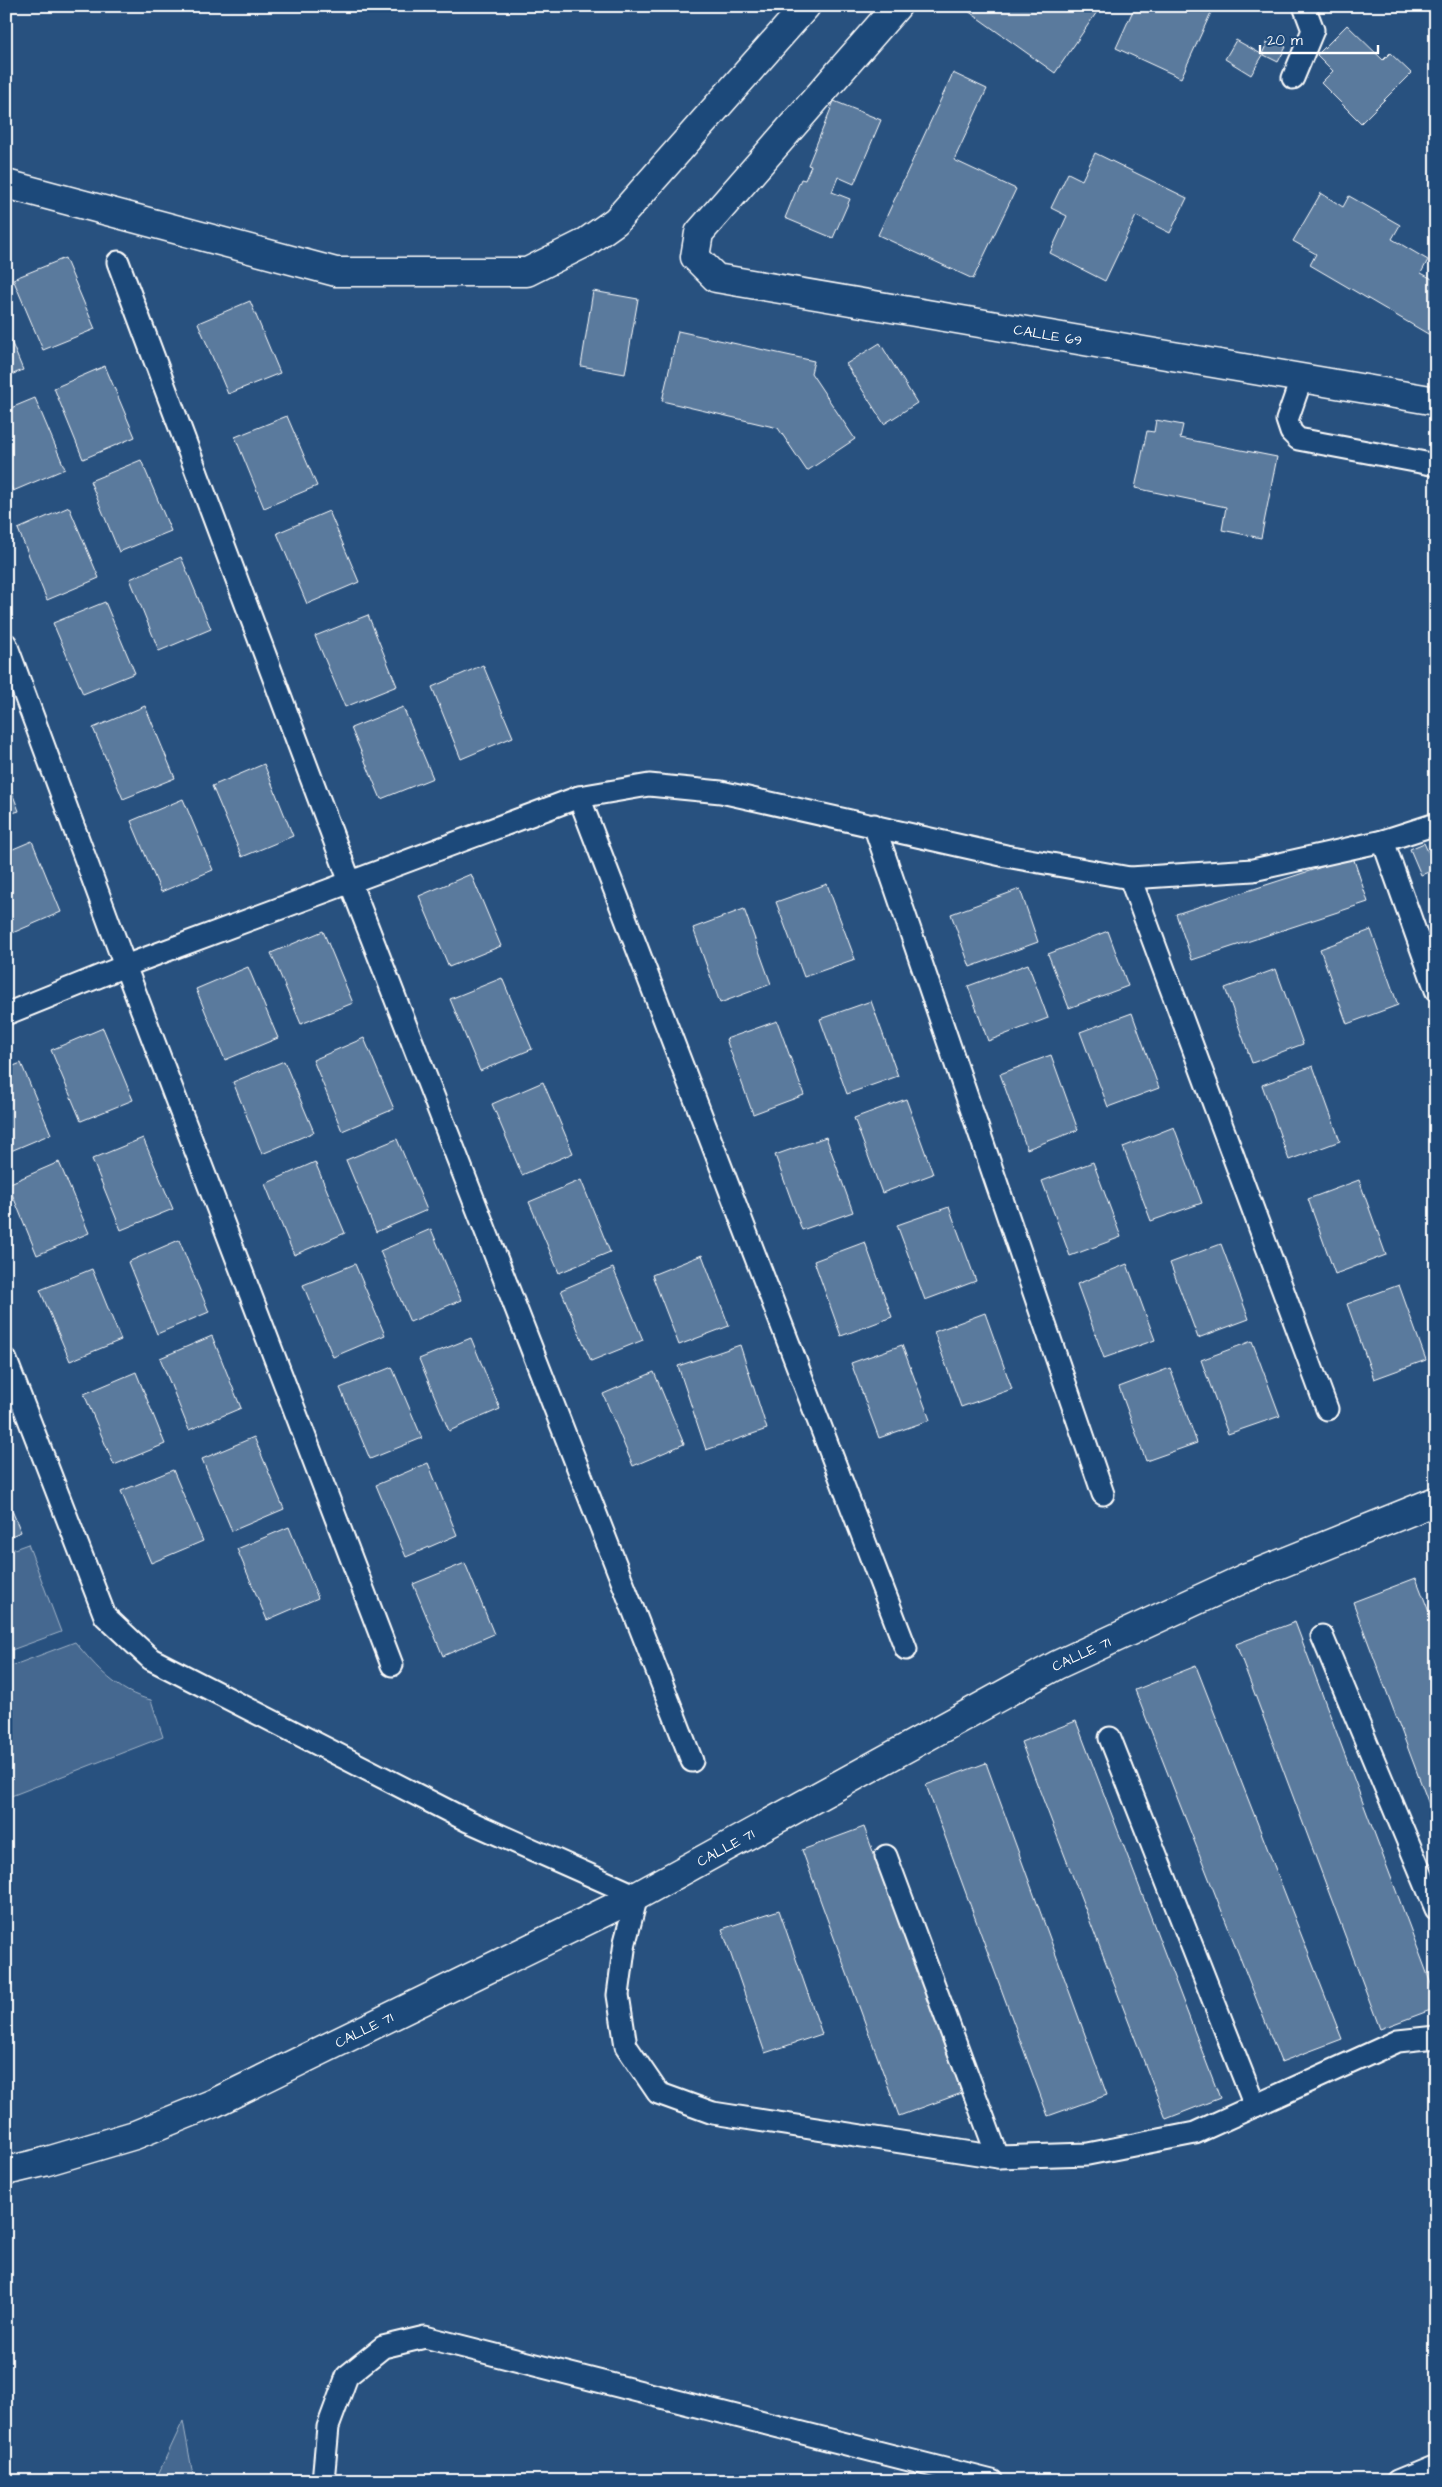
<svg xmlns="http://www.w3.org/2000/svg" width="1442" height="2487" font-family="'Architects Daughter',sans-serif">
<style>
.green{fill:#446890;stroke:#a2b4c8}
.building{fill:#5a7a9d;stroke:#fff}
.lines{fill:none;stroke-linecap:round;stroke-linejoin:round}
.service-casing{stroke:#fff;stroke-width:25}
.minor-casing{stroke:#fff;stroke-width:31}
.service{stroke:#1f4a7a;stroke-width:21}
.minor{stroke:#1f4a7a;stroke-width:28}
.labels{text-anchor:middle;stroke-width:4;stroke-linejoin:round;paint-order:stroke}
.street-label{font-size:14px;fill:#fff;stroke:#1f4a7a}
</style>
<rect width="100%" height="100%" fill="#28517f"/>
<filter id="ink" filterUnits="userSpaceOnUse"><feTurbulence type="fractalNoise" baseFrequency=".02" numOctaves="2"/><feDisplacementMap in="SourceGraphic" scale="10" xChannelSelector="R" yChannelSelector="G"/><feConvolveMatrix kernelMatrix="1 2 1 2 8 2 1 2 1" color-interpolation-filters="sRGB"/></filter>
<g filter="url(#ink)">
<g class="green">
<path d="M28 1544 61 1632 6 1652V1552Z"/>
<path d="M75 1642C97 1668 117 1692 151 1700L163 1737 6 1798V1668Z"/>
<path d="M183 2421 194 2481H155Z"/>
</g>
<g class="building">
<path d="M961 6H1101L1055 73Z"/>
<path d="M1135 6H1214L1181 78 1116 48Z"/>
<path d="M1347 25 1383 60 1390 53 1411 73 1361 123 1321 83 1333 71 1317 55Z"/>
<path d="M1269 39 1286 47 1278 62 1262 54Z"/>
<path d="M1236 40 1263 55 1251 75 1225 59Z"/>
<path d="M953 73 987 89 954 160 1016 189 973 279 878 235Z"/>
<path d="M834 101 881 120 854 184 838 177 832 192 850 199 833 238 785 218 801 179 805 180 811 166 808 165Z"/>
<path d="M1095 153 1187 198 1170 233 1136 216 1105 281 1050 253 1067 216 1051 208 1068 173 1082 180Z"/>
<path d="M1321 193 1343 207 1349 196 1400 225 1392 239 1428 260 1421 273 1436 281 1435 338 1310 265 1316 254 1293 241Z"/>
<path d="M65 258 95 329 43 350 13 279Z"/>
<path d="M593 291 638 299 625 374 581 366Z"/>
<path d="M250 301 280 373 228 394 198 323Z"/>
<path d="M6 329 23 370 6 377Z"/>
<path d="M678 331 814 361 811 373 855 439 807 471 778 428 662 401Z"/>
<path d="M880 343 917 403 884 424 846 364Z"/>
<path d="M105 366 135 437 83 459 54 388Z"/>
<path d="M35 398 65 469 13 491 6 474V410Z"/>
<path d="M287 416 317 486 264 508 235 437Z"/>
<path d="M1156 420 1183 425 1180 438 1277 457 1261 538 1222 530 1226 507 1135 488 1147 431 1154 432Z"/>
<path d="M141 460 171 531 119 552 90 481Z"/>
<path d="M69 507 99 578 47 600 18 529Z"/>
<path d="M329 511 359 582 307 604 277 533Z"/>
<path d="M181 557 211 629 159 651 130 579Z"/>
<path d="M105 602 135 673 83 694 53 623Z"/>
<path d="M368 615 397 686 345 707 315 636Z"/>
<path d="M483 665 513 737 461 759 432 687Z"/>
<path d="M145 706 175 778 123 799 93 728Z"/>
<path d="M403 707 433 778 381 799 351 728Z"/>
<path d="M264 764 293 836 242 857 212 786Z"/>
<path d="M6 777 19 811 6 815Z"/>
<path d="M183 799 213 870 161 892 131 821Z"/>
<path d="M1436 836V858L1429 838Z"/>
<path d="M32 841 61 912 10 934 6 925V852Z"/>
<path d="M1424 843 1436 869 1421 875 1410 849Z"/>
<path d="M1353 857 1368 902 1192 960 1176 914Z"/>
<path d="M471 874 501 946 449 967 419 896Z"/>
<path d="M827 884 855 959 804 977 776 902Z"/>
<path d="M1020 889 1038 942 970 967 951 914Z"/>
<path d="M744 909 771 984 720 1003 693 928Z"/>
<path d="M1371 930 1398 1005 1347 1024 1320 949Z"/>
<path d="M323 931 353 1003 301 1024 271 953Z"/>
<path d="M1108 931 1128 986 1069 1008 1048 954Z"/>
<path d="M1028 964 1048 1018 988 1041 968 986Z"/>
<path d="M248 967 278 1038 225 1060 196 989Z"/>
<path d="M1276 969 1303 1044 1252 1063 1225 988Z"/>
<path d="M502 978 532 1049 480 1071 450 999Z"/>
<path d="M871 1001 898 1076 847 1094 820 1019Z"/>
<path d="M1132 1013 1159 1088 1108 1107 1080 1032Z"/>
<path d="M777 1021 804 1095 753 1114 726 1039Z"/>
<path d="M103 1028 133 1100 81 1121 51 1050Z"/>
<path d="M364 1038 394 1109 342 1131 313 1060Z"/>
<path d="M1051 1055 1078 1130 1027 1149 1000 1074Z"/>
<path d="M284 1061 314 1132 262 1154 233 1082Z"/>
<path d="M21 1063 51 1134 6 1153V1069Z"/>
<path d="M1313 1066 1340 1141 1289 1160 1262 1085Z"/>
<path d="M543 1082 573 1153 522 1175 492 1104Z"/>
<path d="M906 1099 933 1174 882 1193 854 1118Z"/>
<path d="M1174 1127 1202 1203 1151 1221 1123 1147Z"/>
<path d="M826 1137 853 1212 802 1230 775 1155Z"/>
<path d="M143 1138 173 1209 121 1230 92 1159Z"/>
<path d="M397 1139 427 1210 376 1232 346 1160Z"/>
<path d="M59 1162 89 1233 37 1255 8 1184Z"/>
<path d="M315 1162 345 1233 294 1255 265 1184Z"/>
<path d="M1093 1162 1121 1237 1070 1256 1042 1181Z"/>
<path d="M581 1180 610 1252 559 1273 529 1202Z"/>
<path d="M1359 1180 1386 1255 1335 1274 1308 1199Z"/>
<path d="M949 1207 976 1281 925 1300 897 1225Z"/>
<path d="M431 1229 461 1300 410 1322 380 1251Z"/>
<path d="M179 1240 209 1312 157 1334 128 1262Z"/>
<path d="M865 1242 892 1317 841 1336 814 1261Z"/>
<path d="M1221 1244 1249 1319 1198 1338 1170 1263Z"/>
<path d="M702 1255 729 1326 679 1345 652 1275Z"/>
<path d="M355 1264 385 1335 333 1357 303 1285Z"/>
<path d="M1127 1264 1155 1340 1104 1358 1077 1284Z"/>
<path d="M613 1268 643 1340 591 1361 561 1290Z"/>
<path d="M92 1269 121 1340 70 1361 40 1290Z"/>
<path d="M1399 1285 1426 1360 1374 1379 1347 1304Z"/>
<path d="M985 1313 1012 1389 961 1407 934 1332Z"/>
<path d="M212 1336 241 1408 189 1430 160 1358Z"/>
<path d="M471 1338 500 1409 449 1431 419 1359Z"/>
<path d="M1252 1341 1280 1416 1228 1434 1201 1360Z"/>
<path d="M740 1345 767 1429 706 1450 678 1366Z"/>
<path d="M902 1345 930 1420 879 1438 851 1363Z"/>
<path d="M392 1367 422 1438 370 1459 340 1388Z"/>
<path d="M1170 1368 1197 1443 1146 1461 1119 1387Z"/>
<path d="M136 1372 165 1444 114 1465 84 1394Z"/>
<path d="M654 1372 684 1444 633 1466 603 1394Z"/>
<path d="M254 1437 284 1509 232 1531 202 1459Z"/>
<path d="M428 1463 457 1535 406 1557 376 1485Z"/>
<path d="M173 1470 203 1541 151 1563 121 1491Z"/>
<path d="M6 1496 21 1532 6 1538Z"/>
<path d="M289 1527 318 1598 267 1620 237 1549Z"/>
<path d="M465 1563 494 1634 443 1656 413 1584Z"/>
<path d="M1416 1578 1436 1630V1823L1353 1602Z"/>
<path d="M1295 1622 1436 1997V2008L1380 2029 1236 1644Z"/>
<path d="M1196 1666 1342 2039 1281 2062 1135 1690Z"/>
<path d="M1076 1721 1220 2098 1166 2119 1021 1742Z"/>
<path d="M986 1763 1107 2095 1048 2116 926 1785Z"/>
<path d="M864 1827 962 2093 899 2116 802 1850Z"/>
<path d="M779 1910 822 2034 765 2053 722 1929Z"/>
</g>
<g class="lines">
<g class="service-casing">
<g id="service">
<path d="M1293 78 1313 30 1304 6"/>
<path d="M118 262 350 882 692 1761"/>
<path d="M1302 377 1287 420 1291 432 1298 439 1436 465"/>
<path d="M6 644 125 966 392 1665"/>
<path d="M579 797 906 1649"/>
<path d="M874 825 1103 1494"/>
<path d="M1383 841 1436 990"/>
<path d="M1130 878 1327 1409"/>
<path d="M6 1014 125 966 579 797 649 785 721 792 1006 856 1130 878 1253 870 1383 841 1436 824"/>
<path d="M6 1360 105 1616 151 1659 468 1821 637 1896 625 1942 618 1995 626 2046 658 2093 713 2113 998 2157 1088 2154 1195 2133 1398 2041 1436 2037"/>
<path d="M1322 1636 1436 1909"/>
<path d="M1110 1738 1255 2106"/>
<path d="M886 1856 998 2157"/>
<path d="M323 2481 328 2427 347 2376 383 2347 425 2337 992 2481"/>
<path d="M1397 2481 1436 2465"/>
</g>
</g>
<g class="minor-casing">
<g id="minor">
<path id="s1" d="M897 6 699 233 695 257 716 278 1436 401"/>
<path d="M6 184 336 272H527L585 243 616 221 806 6"/>
<path id="s2" d="M6 2171 44 2162 135 2135 214 2103 637 1896 1057 1665 1245 1578 1436 1501"/>
</g>
</g>
<use href="#service" class="service"/>
<use href="#minor" class="minor"/>
</g>
</g>
<g class="labels">
<g class="street-label">
<text dy="5" stroke="none"><textPath href="#s1" startOffset="692">CALLE 69</textPath></text>
<text dy="5" stroke="none"><textPath href="#s2" startOffset="1196">CALLE 71</textPath></text>
<text dy="5" stroke="none"><textPath href="#s2" startOffset="791">CALLE 71</textPath></text>
<text dy="5" stroke="none"><textPath href="#s2" startOffset="386">CALLE 71</textPath></text>
</g>
</g>
<rect width="1442" height="2487" fill="none" stroke="#1f4a7a" stroke-width="25"/>
<rect x="12" y="12" width="1417" height="2462" fill="none" stroke="#fff" stroke-width="2" filter="url(#ink)"/>
<path d="M1260 45v8h118v-8" fill="none" stroke="#ffffff" stroke-width="2.5"/>
<text x="1267" y="45" font-size="15" fill="#ffffff" stroke="#1f4a7a" stroke-width="4" paint-order="stroke">20 m</text>
</svg>
